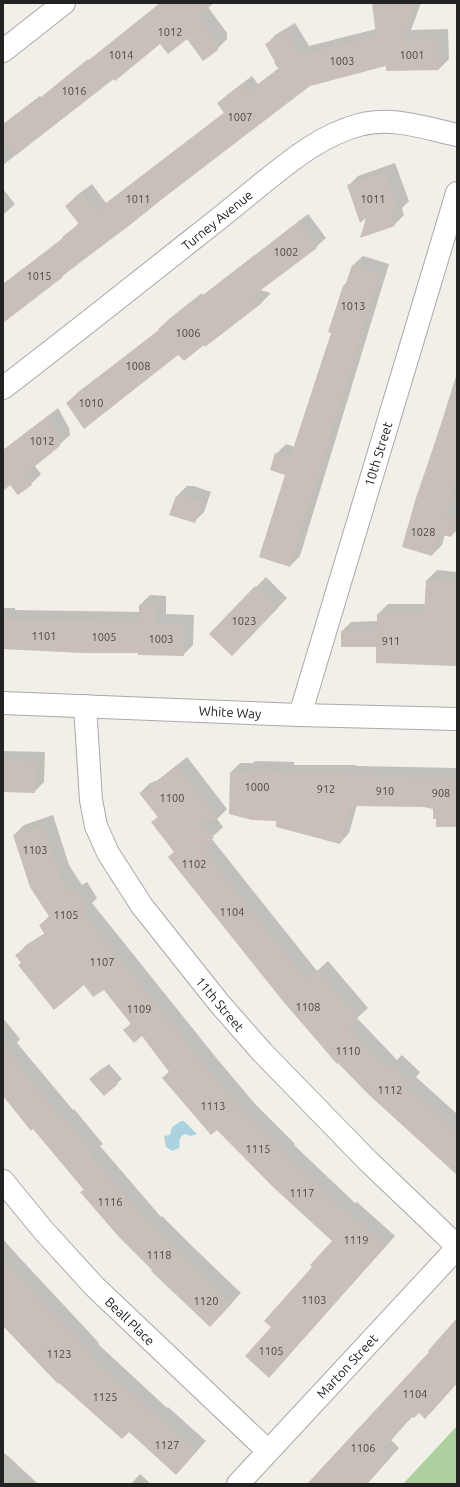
<svg xmlns="http://www.w3.org/2000/svg" width="460" height="1487" font-family="Ubuntu,sans-serif">
<style>
.forest{fill:#add19e}
.water{fill:#aad3df}
.shadow{fill:#0003}
.building{fill:#c7bfb8}
.lines{fill:none;stroke-linecap:round;stroke-linejoin:round}
.minor-casing{stroke:#a9a9a9;stroke-width:24}
.minor{stroke:#fff;stroke-width:22}
.labels{text-anchor:middle;stroke-width:3;stroke-linejoin:round;paint-order:stroke}
.number-label{font-size:11px;fill:#4b4948}
.street-label{font-size:13px;fill:#222;stroke:#fff}
</style>
<rect width="100%" height="100%" fill="#f2efe9"/>
<path class="forest" d="M457 1426V1484H403Z"/>
<path class="water" d="M181 1121H184L197 1134 191 1136 185 1134C177 1138 181 1141 179 1148L172 1151 166 1147 164 1136 170 1135 172 1127Z"/>
<g class="shadow">
<path d="M160 3H213L208 7 227 33V39L217 49 188 37 160 43 3 165V124L40 96 41 97 88 59 89 60Z"/>
<path d="M373 3H421L411 30 448 29 449 59 439 69 387 65 309 85 3 322V284L63 238 79 223 66 206 76 196 92 184 106 203 225 112 218 103 228 94 252 76 258 84 279 68 266 45 275 35 295 23 309 46 376 29Z"/>
<path d="M395 163 409 201 402 208 404 215 394 225 368 216 348 186 358 176Z"/>
<path d="M3 189 15 204 3 215Z"/>
<path d="M308 214 326 238 316 247 260 290 271 293 262 302 205 346 204 344 179 353 67 403 77 393 159 330 169 319 202 293 203 295Z"/>
<path d="M363 256 389 264 300 556 290 566 287 474 276 454 286 444 295 447 332 332 343 286 347 282 353 265Z"/>
<path d="M457 373V496L456 500H457V530L451 536 445 534 442 545 432 555 403 546Z"/>
<path d="M58 408 69 428 70 435 59 445 34 465 41 474 31 484 18 494 11 484 3 490V450Z"/>
<path d="M187 486H194L211 492 204 512 194 522 177 496Z"/>
<path d="M437 570 457 572V665L377 646 342 631 351 622 378 621V614L388 604H426L427 580Z"/>
<path d="M266 577 287 598 232 655 210 634Z"/>
<path d="M150 595 166 596V614L194 615 193 645 183 655 139 652 3 648V608H15V610L140 612V605Z"/>
<path d="M3 751 45 752 44 782 34 792 3 791Z"/>
<path d="M187 757 227 809 217 819 223 827 211 838 317 971 328 961 368 1008 357 1018 397 1060 402 1055 420 1072 416 1077 457 1114V1167L175 852 152 822 158 817 140 793 150 783 158 780Z"/>
<path d="M255 761 294 762V765H356V766L457 768V826L437 818 434 808 425 806 357 805 349 833 340 843 277 820 231 772 240 763H253Z"/>
<path d="M53 815 69 865 82 885 87 882 97 898 92 903 218 1060 256 1105 295 1144 294 1145 355 1203 357 1202 395 1236 278 1366 272 1327 334 1241 163 1078 170 1071 142 1035 125 1030 131 1023 104 988 84 984 22 963 17 955 26 945 45 933 40 925 49 916 14 835 24 825Z"/>
<path d="M3 1018 20 1039 17 1043 73 1110 74 1109 103 1144 100 1146 161 1217 162 1216 194 1248 241 1293 220 1316 153 1270 34 1128 3 1094Z"/>
<path d="M109 1064 122 1079 117 1083 95 1074Z"/>
<path d="M3 1239 18 1256 99 1343 98 1344 167 1408 168 1407 206 1441 176 1474 129 1431 3 1324Z"/>
<path d="M457 1320V1383L435 1408 425 1418 419 1412 412 1416 391 1440 399 1448 367 1484H309L430 1352Z"/>
<path d="M3 1452 9 1457 38 1484H3Z"/>
<path d="M140 1474 151 1484H131Z"/>
</g>
<g class="building">
<path d="M162 3H214L198 16 218 43V50L203 61 187 39 168 54 160 44 115 81 113 79 16 155 3 138V125L30 104 31 106 79 67V68Z"/>
<path d="M372 3H416L402 39 439 38V70L386 71V66L310 86 166 196 130 225 62 276 63 277 3 323V284L63 239 62 237 79 224 65 206 82 193 96 212 224 113 217 103 242 85 248 93 279 69 274 63 275 62 265 44 285 32 300 55 376 36Z"/>
<path d="M385 172 399 212 391 215 395 226 360 238 366 218 360 223 347 185Z"/>
<path d="M298 223 317 248 249 299 262 303 205 347 204 345 184 361 178 355 84 429 66 403 159 330 158 329 191 302 193 304Z"/>
<path d="M352 265 380 274 290 567 259 557 285 475 270 470 275 453 290 458 331 333 328 332 343 286H345Z"/>
<path d="M454 386 457 387V478L445 516 456 519 451 537 439 534 432 556 402 547 415 501Z"/>
<path d="M47 417 59 438 60 446 24 475 32 485 18 495 10 485 3 491V451Z"/>
<path d="M176 496H183L202 501 195 523 169 515Z"/>
<path d="M426 580 457 582V666L376 663V647H341V631H377V614H424Z"/>
<path d="M255 586 278 608 232 656 209 634Z"/>
<path d="M139 605H157L156 624H184V656L138 655V653H83L3 649V619L139 622Z"/>
<path d="M3 760 36 761 35 793 3 792Z"/>
<path d="M176 766 218 819H199L214 838 201 847 306 980 317 970 358 1018 348 1028 387 1069 391 1064 411 1082 407 1087 457 1132V1175L368 1094 338 1063 337 1064 282 1000 168 857 174 852 151 822 158 817 139 793 151 788V786Z"/>
<path d="M245 770 286 771 285 774H347V775L457 778V827H436V819H433V809L424 807 351 806 340 844 276 827V821L252 820 229 814 230 772H245Z"/>
<path d="M43 825 60 875 72 894 77 891 88 908 82 912 208 1070 246 1115 286 1155 285 1156 345 1212 346 1211 386 1246 269 1378 245 1356 271 1327 264 1321 312 1267 310 1265 332 1241 273 1187 217 1130 211 1135 162 1078 169 1072 142 1036 134 1043 123 1030 131 1024 104 990 93 997 84 985 54 1010 18 965 21 963 15 955 45 935 39 925 50 918 30 887 13 835Z"/>
<path d="M3 1047 62 1119 64 1118 94 1154 91 1156 151 1226 152 1225 184 1258 232 1303 210 1327 151 1271 152 1270 119 1237 80 1192 84 1190 33 1129 31 1131 3 1096Z"/>
<path d="M103 1068 118 1084 104 1096 89 1079Z"/>
<path d="M3 1260 90 1353 89 1355 157 1417 158 1416 197 1451 176 1475 129 1432 122 1439 59 1383 58 1384 3 1326Z"/>
<path d="M457 1318V1383L425 1419 419 1413 414 1418 412 1417 382 1450 390 1458 367 1484H307L429 1352 428 1351Z"/>
</g>
<g class="lines">
<g class="minor-casing">
<g id="minor">
<path d="M3 51 64 3"/>
<path d="M3 388C67 339 130 289 193 239 215 222 237 204 259 186 289 162 321 135 359 125 392 116 425 128 457 135"/>
<path d="M3 703 300 715 457 719"/>
<path d="M85 706 91 800 96 826 108 853 142 906 219 1003 262 1052 368 1161 457 1246"/>
<path d="M300 715 457 193"/>
<path d="M3 1181 43 1230 95 1287 268 1451"/>
<path d="M238 1484 457 1248"/>
</g>
</g>
<use href="#minor" class="minor"/>
</g>
<g class="labels">
<g class="number-label">
<text x="170" y="36">1012</text>
<text x="121" y="59">1014</text>
<text x="412" y="59">1001</text>
<text x="342" y="65">1003</text>
<text x="74" y="95">1016</text>
<text x="240" y="121">1007</text>
<text x="138" y="203">1011</text>
<text x="373" y="203">1011</text>
<text x="286" y="256">1002</text>
<text x="39" y="280">1015</text>
<text x="353" y="310">1013</text>
<text x="188" y="337">1006</text>
<text x="138" y="370">1008</text>
<text x="91" y="407">1010</text>
<text x="42" y="445">1012</text>
<text x="423" y="536">1028</text>
<text x="244" y="625">1023</text>
<text x="44" y="640">1101</text>
<text x="104" y="641">1005</text>
<text x="161" y="643">1003</text>
<text x="391" y="645">911</text>
<text x="257" y="791">1000</text>
<text x="326" y="793">912</text>
<text x="385" y="795">910</text>
<text x="441" y="797">908</text>
<text x="172" y="802">1100</text>
<text x="35" y="854">1103</text>
<text x="194" y="868">1102</text>
<text x="232" y="916">1104</text>
<text x="66" y="919">1105</text>
<text x="102" y="966">1107</text>
<text x="308" y="1011">1108</text>
<text x="139" y="1013">1109</text>
<text x="348" y="1055">1110</text>
<text x="390" y="1094">1112</text>
<text x="213" y="1110">1113</text>
<text x="258" y="1153">1115</text>
<text x="302" y="1197">1117</text>
<text x="110" y="1206">1116</text>
<text x="356" y="1244">1119</text>
<text x="159" y="1259">1118</text>
<text x="314" y="1304">1103</text>
<text x="206" y="1305">1120</text>
<text x="271" y="1355">1105</text>
<text x="59" y="1358">1123</text>
<text x="415" y="1398">1104</text>
<text x="105" y="1401">1125</text>
<text x="167" y="1449">1127</text>
<text x="363" y="1452">1106</text>
</g>
<g class="street-label">
<text transform="translate(217 220) rotate(-39)" y="5">Turney Avenue</text>
<text transform="translate(378 454) rotate(-73)" y="5">10th Street</text>
<text transform="translate(230 712) rotate(3)" y="5">White Way</text>
<text transform="translate(220 1004) rotate(50)" y="5">11th Street</text>
<text transform="translate(130 1321) rotate(44)" y="5">Beall Place</text>
<text transform="translate(347 1366) rotate(-47)" y="5">Marton Street</text>
</g>
</g>
<rect width="460" height="1487" fill="none" stroke="#222222" stroke-width="8"/>
</svg>
